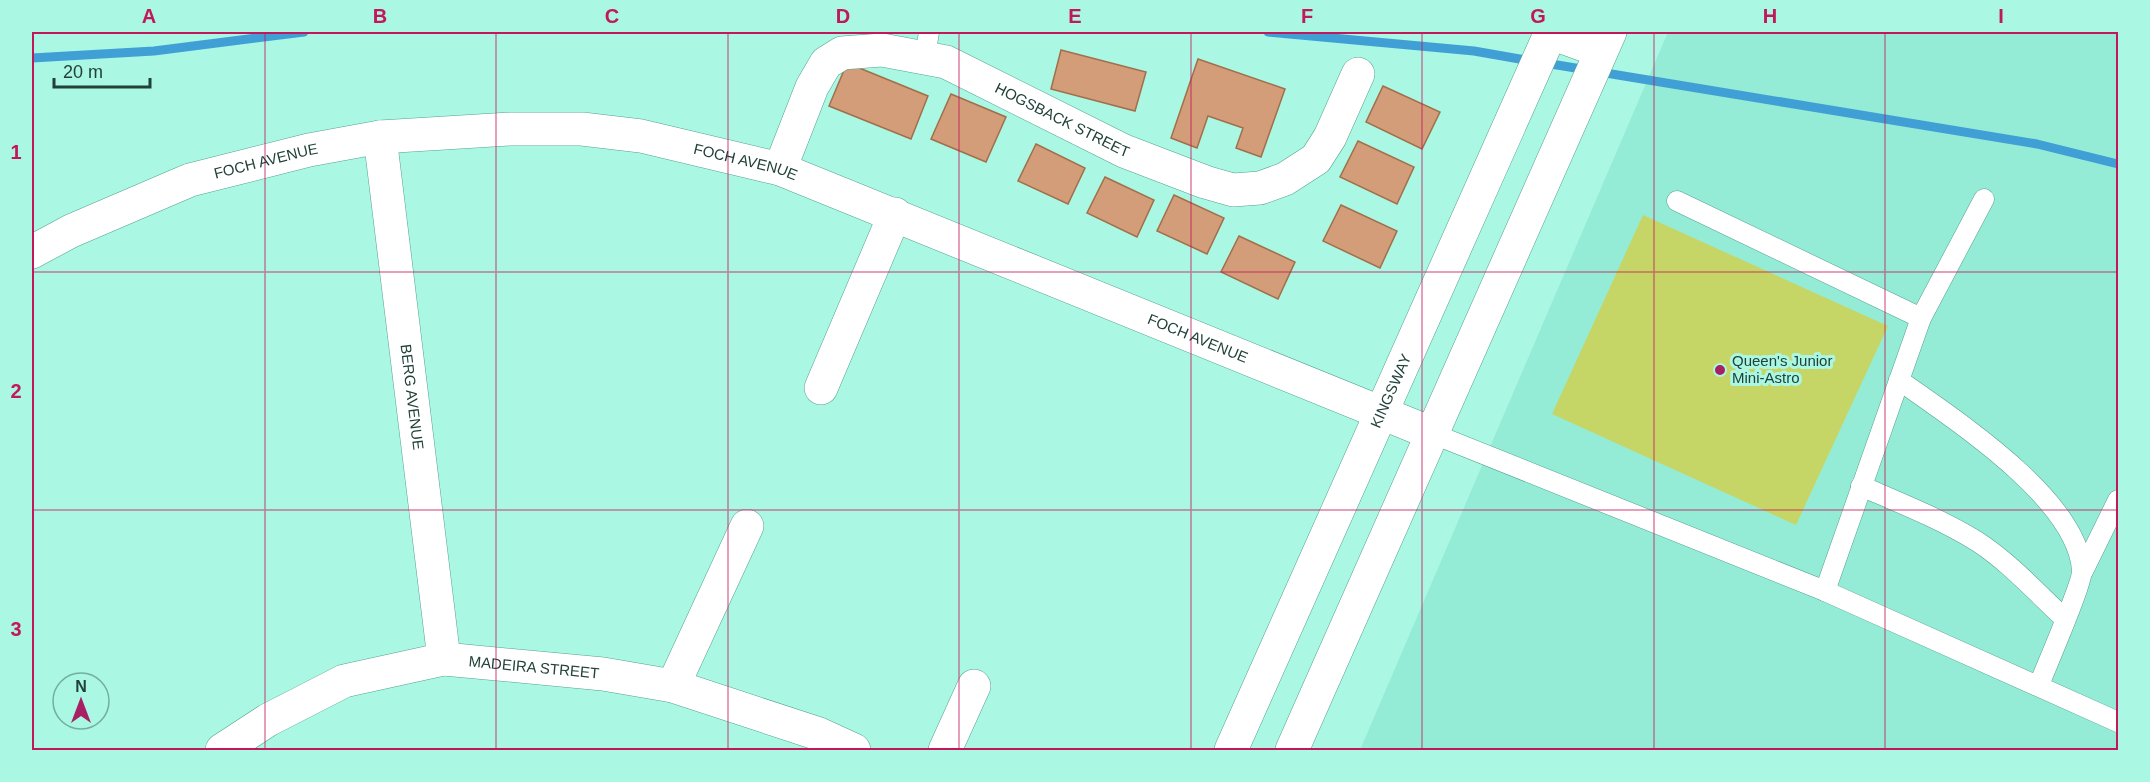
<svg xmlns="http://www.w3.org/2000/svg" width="2150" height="782" font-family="Helvetica,sans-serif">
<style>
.built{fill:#94ecd6}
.green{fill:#c6d666}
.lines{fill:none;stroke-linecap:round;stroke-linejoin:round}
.stream{stroke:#40a0d5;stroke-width:9}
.building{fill:#d29d78;stroke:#a16f4b;stroke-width:1.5}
.service-casing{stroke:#56a290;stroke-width:21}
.minor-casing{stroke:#56a290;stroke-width:34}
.service{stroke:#fff;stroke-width:20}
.minor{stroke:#fff;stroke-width:33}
.grid{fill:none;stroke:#c2185b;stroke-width:1.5;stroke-opacity:0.55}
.poi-dot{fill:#a91f64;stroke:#aaf7e3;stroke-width:2}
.labels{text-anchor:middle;stroke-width:6;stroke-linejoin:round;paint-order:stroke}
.street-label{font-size:15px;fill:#214139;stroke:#aaf7e3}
.poi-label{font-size:15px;fill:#214139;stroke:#aaf7e3;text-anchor:start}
.neatline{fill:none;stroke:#c2185b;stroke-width:2}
.grid-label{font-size:20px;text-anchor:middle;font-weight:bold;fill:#c2185b}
</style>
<rect width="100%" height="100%" fill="#aaf7e3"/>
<path class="built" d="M1668 32H2118V750H1360Z"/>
<path class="green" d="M1643 215 1888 326 1796 525 1552 414Z"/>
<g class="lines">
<g class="stream">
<path d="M1268 32 1474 51 1531 61"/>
<path d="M32 58 154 51 304 32"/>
<path d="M1545 63 2037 144 2118 164"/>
</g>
</g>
<g class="building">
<path d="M1061 50 1146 72 1135 111 1051 89Z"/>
<path d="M1198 59 1285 89 1261 157 1236 148 1243 128 1208 116 1197 148 1171 138Z"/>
<path d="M847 63 928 96 911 139 829 106Z"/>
<path d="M1383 86 1440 112 1422 149 1366 122Z"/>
<path d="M951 94 1006 117 986 162 931 139Z"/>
<path d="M1358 141 1414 167 1397 204 1340 177Z"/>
<path d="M1036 144 1085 168 1068 204 1018 181Z"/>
<path d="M1105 177 1154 200 1137 237 1087 213Z"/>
<path d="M1174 195 1224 218 1207 254 1157 231Z"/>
<path d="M1341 205 1397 231 1380 268 1323 241Z"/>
<path d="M1239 236 1295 262 1278 299 1221 272Z"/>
</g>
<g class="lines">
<g class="service-casing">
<g id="service">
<path d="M925 57 929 32"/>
<path d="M1677 201 1921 318 1825 591"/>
<path d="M1921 318 1984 199"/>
<path d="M1899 380C1953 419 2077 498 2082 570 2083 582 2046 667 2039 685"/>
<path d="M1431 433 1825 591 2118 722"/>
<path d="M1861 486C1900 503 1941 519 1978 542 2010 563 2037 593 2065 619"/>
<path d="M2083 571 2118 500"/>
</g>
</g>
<g class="minor-casing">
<g id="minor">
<path d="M1548 32 1601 51"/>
<path id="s1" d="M380 137 444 659"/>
<path id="s2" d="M780 169 812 87 826 63 842 53 882 50 946 62 1124 151 1205 182 1233 190 1260 188 1285 179 1316 159 1330 137 1358 74"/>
<path id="s3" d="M32 252 71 231 190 180 309 150 380 137 510 129H582L641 136 780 169 1431 433"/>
<path d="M821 388 895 214"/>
<path d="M673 686 747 526"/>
<path id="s4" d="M222 750 268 720 344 681 444 659 603 674 673 686 819 734 854 750"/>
<path d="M945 750 974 686"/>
<path id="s5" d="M1231 750 1551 32"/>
<path d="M1292 750 1610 32"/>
</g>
</g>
<use href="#service" class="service"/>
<use href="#minor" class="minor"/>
</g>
<path class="grid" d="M265 32V750M496 32V750M728 32V750M959 32V750M1191 32V750M1422 32V750M1654 32V750M1885 32V750M32 272H2118M32 510H2118"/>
<circle class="poi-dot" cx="1720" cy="370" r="6"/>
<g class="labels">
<g class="street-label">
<text dy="5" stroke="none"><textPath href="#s2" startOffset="370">HOGSBACK STREET</textPath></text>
<text dy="5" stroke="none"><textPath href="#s3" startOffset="252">FOCH AVENUE</textPath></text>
<text dy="5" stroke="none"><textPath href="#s3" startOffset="738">FOCH AVENUE</textPath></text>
<text dy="5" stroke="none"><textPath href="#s3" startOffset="1224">FOCH AVENUE</textPath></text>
<text dy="5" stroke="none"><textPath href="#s5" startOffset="393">KINGSWAY</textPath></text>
<text dy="5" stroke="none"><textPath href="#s1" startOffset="262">BERG AVENUE</textPath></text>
<text dy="5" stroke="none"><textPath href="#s4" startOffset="333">MADEIRA STREET</textPath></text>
</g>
<g class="poi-label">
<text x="1732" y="366">Queen's Junior<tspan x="1732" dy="17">Mini-Astro</tspan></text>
</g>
</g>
<rect width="2150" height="782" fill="none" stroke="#aaf7e3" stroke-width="66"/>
<g transform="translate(81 701)"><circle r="28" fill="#aaf7e3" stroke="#73ae9f" stroke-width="1.5"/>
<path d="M0-4.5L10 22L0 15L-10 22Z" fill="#a91f64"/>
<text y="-9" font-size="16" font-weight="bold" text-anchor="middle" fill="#214139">N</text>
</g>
<path d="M54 78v9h96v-9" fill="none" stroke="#214139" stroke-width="3"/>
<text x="63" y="78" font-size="18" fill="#214139" stroke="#aaf7e3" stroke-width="4.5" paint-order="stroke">20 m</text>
<rect x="33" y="33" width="2084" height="716" class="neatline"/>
<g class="grid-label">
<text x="149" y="23">A</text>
<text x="380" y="23">B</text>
<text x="612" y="23">C</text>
<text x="843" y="23">D</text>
<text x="1075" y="23">E</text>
<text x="1307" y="23">F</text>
<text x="1538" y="23">G</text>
<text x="1770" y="23">H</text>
<text x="2001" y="23">I</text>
<text x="16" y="159">1</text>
<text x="16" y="398">2</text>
<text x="16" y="636">3</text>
</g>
</svg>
